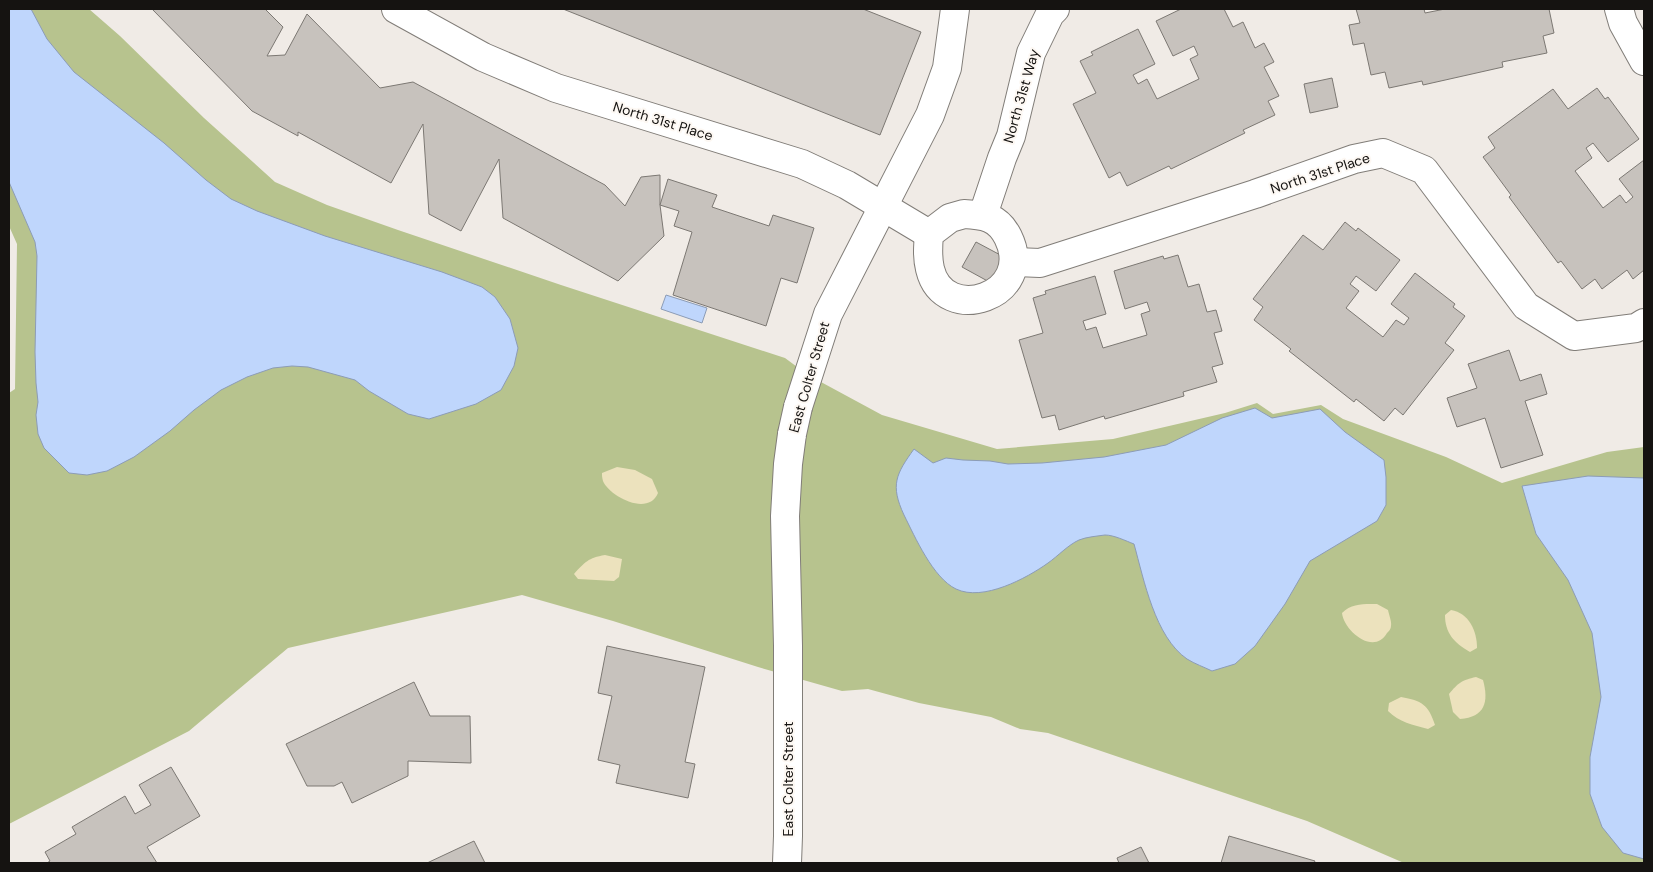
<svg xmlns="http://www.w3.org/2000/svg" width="1653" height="872" font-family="'DM Sans',sans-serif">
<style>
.green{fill:#b7c38e}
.sand{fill:#ece2bd}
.water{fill:#bfd6fc;stroke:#8c9cb6}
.building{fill:#c7c2bd;stroke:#7c7873}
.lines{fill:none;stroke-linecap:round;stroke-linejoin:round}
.minor-casing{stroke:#817d78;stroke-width:30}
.minor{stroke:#fff;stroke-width:28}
.minor-bridge-casing{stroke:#817d78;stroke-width:30;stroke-linecap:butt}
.minor-bridge{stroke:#fff;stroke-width:28}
.labels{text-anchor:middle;stroke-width:4;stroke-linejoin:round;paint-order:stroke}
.street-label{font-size:14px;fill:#151311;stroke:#fdf8f3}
</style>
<rect width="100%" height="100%" fill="#f0ebe6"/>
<path class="green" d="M9 9H89L120 36 204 118 275 182 327 205 398 230 561 285 785 358 808 375 882 415 997 449 1113 439 1225 413 1257 403 1273 414 1321 405 1343 419 1446 457 1502 483 1607 452 1644 447V863H1404L1307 821 1048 733 1020 729 991 717 919 703 868 689 842 691 758 667 613 621 522 595 288 648 189 731 9 824V393L15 389 17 244 9 226Z"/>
<g class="sand">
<path d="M617 467 635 470 652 479 658 493C648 517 609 496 603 481 602 478 602 475 602 473Z"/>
<path d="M605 555 622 559 619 577 614 581 578 579 574 574C585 562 588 558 605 555Z"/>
<path d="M1377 604 1388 610C1389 615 1392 622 1391 626 1391 629 1389 631 1387 633 1374 656 1344 631 1342 613 1352 603 1364 604 1377 604Z"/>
<path d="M1451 610C1469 613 1477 631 1477 648L1470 652C1454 643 1445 633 1445 615Z"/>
<path d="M1476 677 1483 680C1489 702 1485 717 1460 719L1453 712 1449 694C1458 683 1462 680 1476 677Z"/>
<path d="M1401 697C1422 701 1428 704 1435 725L1428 729C1413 725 1399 722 1388 711L1389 703Z"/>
</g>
<g class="water">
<path d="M9 9H31L47 39 74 72 164 143 206 180 231 199 257 211 325 236 442 272 482 287 495 297 510 319 518 348 514 366 501 390 476 404 429 419 408 414 369 391 355 380 308 367 292 366 273 368 247 377 221 390 194 410 170 431 134 457 107 471 87 475 69 473 44 448 38 434 36 415 38 402 36 383 35 352 37 256 35 242 9 182Z"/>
<path d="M666 295 707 308 702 323 661 309Z"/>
<path d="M1255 408 1272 418 1320 409 1345 432 1384 460 1386 477V505L1377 521 1310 561 1285 604 1255 646 1235 664 1212 671C1204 667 1195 664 1187 659 1155 637 1144 580 1134 544 1126 541 1114 535 1105 535 1098 536 1086 537 1079 540 1068 545 1058 556 1048 563 1027 578 983 602 956 589 933 578 915 537 904 515 890 485 896 474 914 449L933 463 946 458 963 460 990 461 1008 464 1042 463 1104 457 1166 445 1222 418Z"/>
<path d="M1588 476 1644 478V859L1623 853 1602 827 1590 794V757L1601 697 1592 633 1568 580 1536 534 1522 486Z"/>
</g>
<g class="building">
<path d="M152 9H265L283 27 267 56 285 55 307 14 380 88 413 82 605 185 625 206 641 177 660 175V205L664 236 618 281 503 218 499 159 461 231 429 214 423 124 391 183 298 132V136L252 111Z"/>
<path d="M563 9H863L921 32 880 135Z"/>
<path d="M1181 9H1224L1233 27 1243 22 1255 48 1264 43 1274 62 1264 67 1279 96 1268 101 1275 115 1243 130 1245 133 1171 169 1169 166 1127 186 1120 172 1109 178 1073 104 1096 93 1080 61 1093 55 1091 52 1138 29 1155 64 1133 75 1138 84 1147 79 1157 99 1199 79 1190 59 1198 55 1194 46 1173 56 1156 21Z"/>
<path d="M1356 9H1424L1425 13 1445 9H1549L1554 33 1543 36 1547 53 1502 62 1503 67 1423 85 1422 81 1389 88 1385 72 1371 75 1364 43 1353 45 1349 25 1360 23Z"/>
<path d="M1332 78 1338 107 1310 113 1304 84Z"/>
<path d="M1597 88 1605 99 1608 97 1639 139 1608 162 1593 143 1586 148 1592 158 1575 171 1603 208 1620 195 1626 203 1633 197 1619 179 1644 160V270L1633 279 1627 270 1602 289 1595 279 1582 289 1561 261 1558 263 1509 197 1511 195 1483 157 1495 148 1488 137 1553 89 1568 109Z"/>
<path d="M668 179 717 195 712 207 769 226 773 215 814 228 797 283 781 278 766 326 673 295 692 232 674 226 679 211 660 205Z"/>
<path d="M1345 222 1356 231 1358 228 1400 260 1376 291 1356 276 1350 284 1359 291 1346 308 1383 337 1396 320 1404 325 1409 318 1391 304 1415 273 1455 304 1453 307 1465 316 1445 343 1454 350 1403 415 1395 408 1384 421 1356 399 1354 402 1289 351 1291 349 1254 320 1263 307 1253 299 1303 235 1323 250Z"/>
<path d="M976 242 1006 258 993 284 962 267Z"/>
<path d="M1178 255 1188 287 1199 284 1207 312 1216 310 1222 331 1214 333 1223 364 1212 367 1217 382 1183 392 1184 396 1105 419 1104 416 1059 430 1055 415 1042 418 1019 340 1043 333 1033 298 1046 294 1045 291 1095 276 1106 314 1083 321 1086 330 1096 327 1103 348 1147 335 1141 314 1150 311 1147 302 1125 309 1114 271 1163 256 1164 259Z"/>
<path d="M1509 350 1520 381 1541 374 1547 394 1525 401 1543 455 1501 468 1485 418 1457 427 1447 398 1477 388 1468 364Z"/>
<path d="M607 646 705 667 685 762 695 764 688 798 616 783 620 765 598 760 612 696 598 693Z"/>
<path d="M414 682 430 716H470L471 763 408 761V776L352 803 342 782 334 786H307L286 744Z"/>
<path d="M171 767 200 816 147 847 157 863H47L50 861 45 852 76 834 72 827 125 796 135 814 151 805 139 785Z"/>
<path d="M1229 836 1315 861 1314 863H1221Z"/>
<path d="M474 841 485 863H427Z"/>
<path d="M1141 847 1149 863H1119L1117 858Z"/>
</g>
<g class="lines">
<g class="minor-casing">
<g id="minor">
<path d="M396 9 483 57 556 88 802 164 847 185 929 234"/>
<path d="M1619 9 1623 23 1644 61"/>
<path d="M964 214C984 215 998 217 1008 237 1037 296 944 327 930 269 927 257 928 246 929 234L950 218Z"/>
<path d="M983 215 1002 158 1011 136 1031 53 1050 14 1055 9"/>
<path d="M1014 262 1040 263 1255 194 1354 159 1383 153 1424 170 1526 306 1574 336 1636 328 1644 323"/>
<path d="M798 407 828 314 930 115 947 68 955 9"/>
<path d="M787 863 788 836V646L785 516 788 464 792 434"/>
</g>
</g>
<use href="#minor" class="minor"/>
<g class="minor-bridge-casing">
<path id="minor-bridge" d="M792 434 798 407"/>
</g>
<use href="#minor-bridge" class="minor-bridge"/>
</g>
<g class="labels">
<g class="street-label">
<text transform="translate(1021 96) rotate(-74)" y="5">North 31st Way</text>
<text transform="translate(663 121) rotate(17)" y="5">North 31st Place</text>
<text transform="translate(1320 173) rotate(-18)" y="5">North 31st Place</text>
<text transform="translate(809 377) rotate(-74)" y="5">East Colter Street</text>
<text transform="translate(788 779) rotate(-90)" y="5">East Colter Street</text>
</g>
</g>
<rect width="1653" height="872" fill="none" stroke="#151311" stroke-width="20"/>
</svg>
